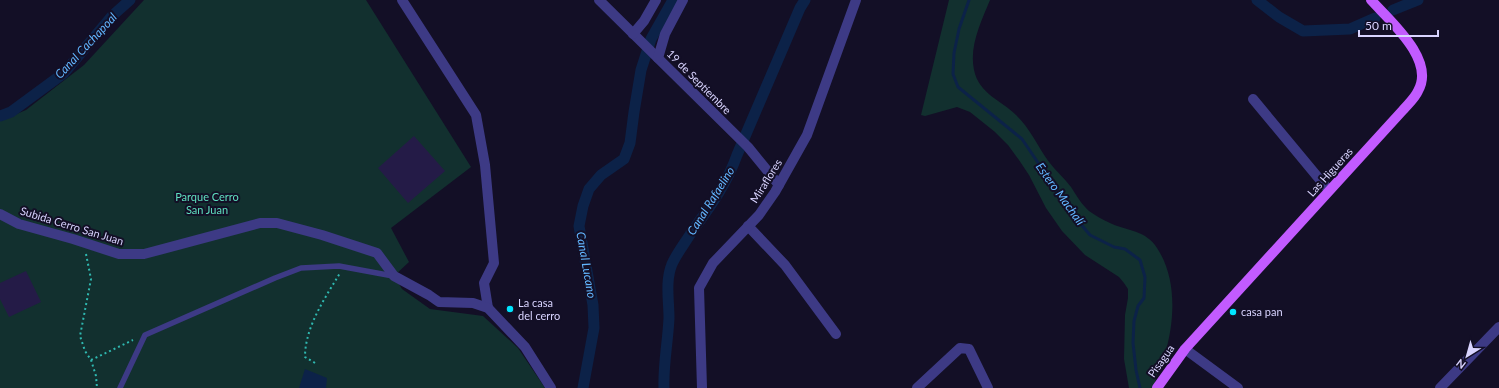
<svg xmlns="http://www.w3.org/2000/svg" width="1499" height="388" font-family="Lato,sans-serif">
<style>
.green{fill:#12302f}
.water{fill:#0c2248}
.lines{fill:none;stroke-linecap:round;stroke-linejoin:round}
.stream{stroke:#0c2248;stroke-width:3}
.canal{stroke:#0c2248;stroke-width:11}
.building{fill:#241b47}
.path{stroke:#2fb8b0;stroke-width:2;stroke-dasharray:2 3;stroke-linecap:butt}
.service{stroke:#3d3a85;stroke-width:5.5}
.minor{stroke:#3d3a85;stroke-width:10}
.primary{stroke:#c25bff;stroke-width:10}
.poi-dot{fill:#00e5ff;stroke:#130f26;stroke-width:1.5}
.labels{text-anchor:middle;stroke-width:4;stroke-linejoin:round;paint-order:stroke}
.street-label{font-size:11px;fill:#d9d4ff;stroke:#130f26}
.park-label{font-size:11px;fill:#5fe0c0;stroke:#130f26}
.poi-label{font-size:11px;fill:#d9d4ff;stroke:#130f26;text-anchor:start}
.water-label{font-size:12px;font-style:italic;fill:#62b6ff;stroke:#130f26}
</style>
<rect width="100%" height="100%" fill="#130f26"/>
<g class="green">
<path d="M144 0H366L471 167 391 228 409 262 394 276 402 289 430 309 483 316 518 348 545 388H0V121L26 110 84 65Z"/>
<path d="M949 0H990C981 22 969 46 974 70 979 94 1001 100 1016 115 1030 128 1038 147 1049 162 1056 171 1064 178 1071 187 1076 195 1082 205 1089 211 1096 216 1103 220 1110 223 1127 231 1146 230 1157 248 1177 278 1175 320 1165 354 1162 365 1154 376 1155 388H1129L1124 359 1125 315 1128 298V289L1124 283 1119 277 1085 255 1062 231 1046 208 1029 175 1019 160 1008 145 995 132 970 112 957 107 925 116 921 115Z"/>
</g>
<path class="water" d="M305 369 327 378 326 388H299Z"/>
<g class="lines">
<path class="stream" d="M969 0 959 29 954 53 953 74 958 87 1022 139 1074 216 1090 235 1114 247 1125 249 1140 260 1145 277 1144 298 1138 306 1134 321 1133 343 1136 370 1140 388"/>
<g class="canal">
<path d="M1257 0 1279 17 1303 31 1350 29 1375 18"/>
<path d="M1393 10 1418 0"/>
<path d="M0 116 11 112 64 73 112 16 130 0"/>
<path d="M583 388 594 328 593 305 579 226 583 206 589 189 601 175 624 159 630 143 634 112 641 70 651 39 673 0"/>
<path d="M664 388C663 365 668 341 669 318 669 301 665 281 672 264 677 253 685 243 691 233 709 208 727 184 737 155L800 8 805 0"/>
</g>
</g>
<g class="building">
<path d="M414 136 445 171 408 203 378 168Z"/>
<path d="M26 271 41 302 9 317 0 299V283Z"/>
</g>
<g class="lines">
<g class="path">
<path d="M86 254 91 279 80 336 85 351 91 360 96 376 97 388"/>
<path d="M91 360 133 340"/>
<path d="M315 363 305 357C305 327 325 298 340 273"/>
</g>
<path class="service" d="M120 388 145 335 275 278 301 268 339 266 393 276"/>
<g class="minor">
<path d="M402 0 476 115 485 165 494 263 484 283 488 308"/>
<path d="M599 0 748 147 779 185"/>
<path d="M633 34 644 21 656 0"/>
<path d="M658 58 665 34 683 0"/>
<path d="M1253 99 1321 181 1329 190"/>
<path d="M0 214 19 224 73 239 119 254H144L260 223H277L322 235 377 253 394 276 429 295 439 302 473 303 488 308 525 347 551 388"/>
<path d="M748 226 785 265 836 334"/>
<path d="M1185 349 1238 388"/>
<path d="M702 388 699 288 713 263 759 215 775 192 807 135 856 0"/>
<path d="M917 388 960 348 969 349 988 388"/>
<path d="M1440 388 1499 327"/>
</g>
<path class="primary" d="M1157 388 1185 349 1403 110C1408 104 1415 98 1418 91 1436 60 1390 21 1371 0"/>
</g>
<g class="poi-dot">
<circle cx="510" cy="309" r="4"/>
<circle cx="1233" cy="312" r="4"/>
</g>
<g class="labels">
<g class="street-label">
<text transform="translate(699 82) rotate(45)" y="4">19 de Septiembre</text>
<text transform="translate(1330 172) rotate(-48)" y="4">Las Higueras</text>
<text transform="translate(766 181) rotate(-58)" y="4">Miraflores</text>
<text transform="translate(72 226) rotate(17)" y="4">Subida Cerro San Juan</text>
<text transform="translate(1161 361) rotate(-55)" y="4">Pisagua</text>
</g>
<g class="park-label">
<text x="207" y="201">Parque Cerro<tspan x="207" dy="13">San Juan</tspan></text>
</g>
<g class="poi-label">
<text x="518" y="307">La casa<tspan x="518" dy="13">del cerro</tspan></text>
<text x="1241" y="316">casa pan</text>
</g>
<g class="water-label">
<text transform="translate(86 46) rotate(-47)" y="4">Canal Cachapoal</text>
<text transform="translate(1060 194) rotate(54)" y="4">Estero Machalí</text>
<text transform="translate(711 201) rotate(-58)" y="4">Canal Rafaelino</text>
<text transform="translate(586 265) rotate(80)" y="4">Canal Lucano</text>
</g>
</g>
<g transform="translate(1467 356) rotate(217)" stroke="#130f26" stroke-width="3" paint-order="stroke">
<path d="M0-3L7 15L0 10L-7 15Z" fill="#d9d4ff"/>
<text y="-6" font-size="11" font-weight="bold" text-anchor="middle" fill="#d9d4ff">N</text>
</g>
<path d="M1359 30v6h79v-6" fill="none" stroke="#d9d4ff" stroke-width="2"/>
<text x="1365" y="30" font-size="12" fill="#d9d4ff" stroke="#130f26" stroke-width="3" paint-order="stroke">50 m</text>
</svg>
